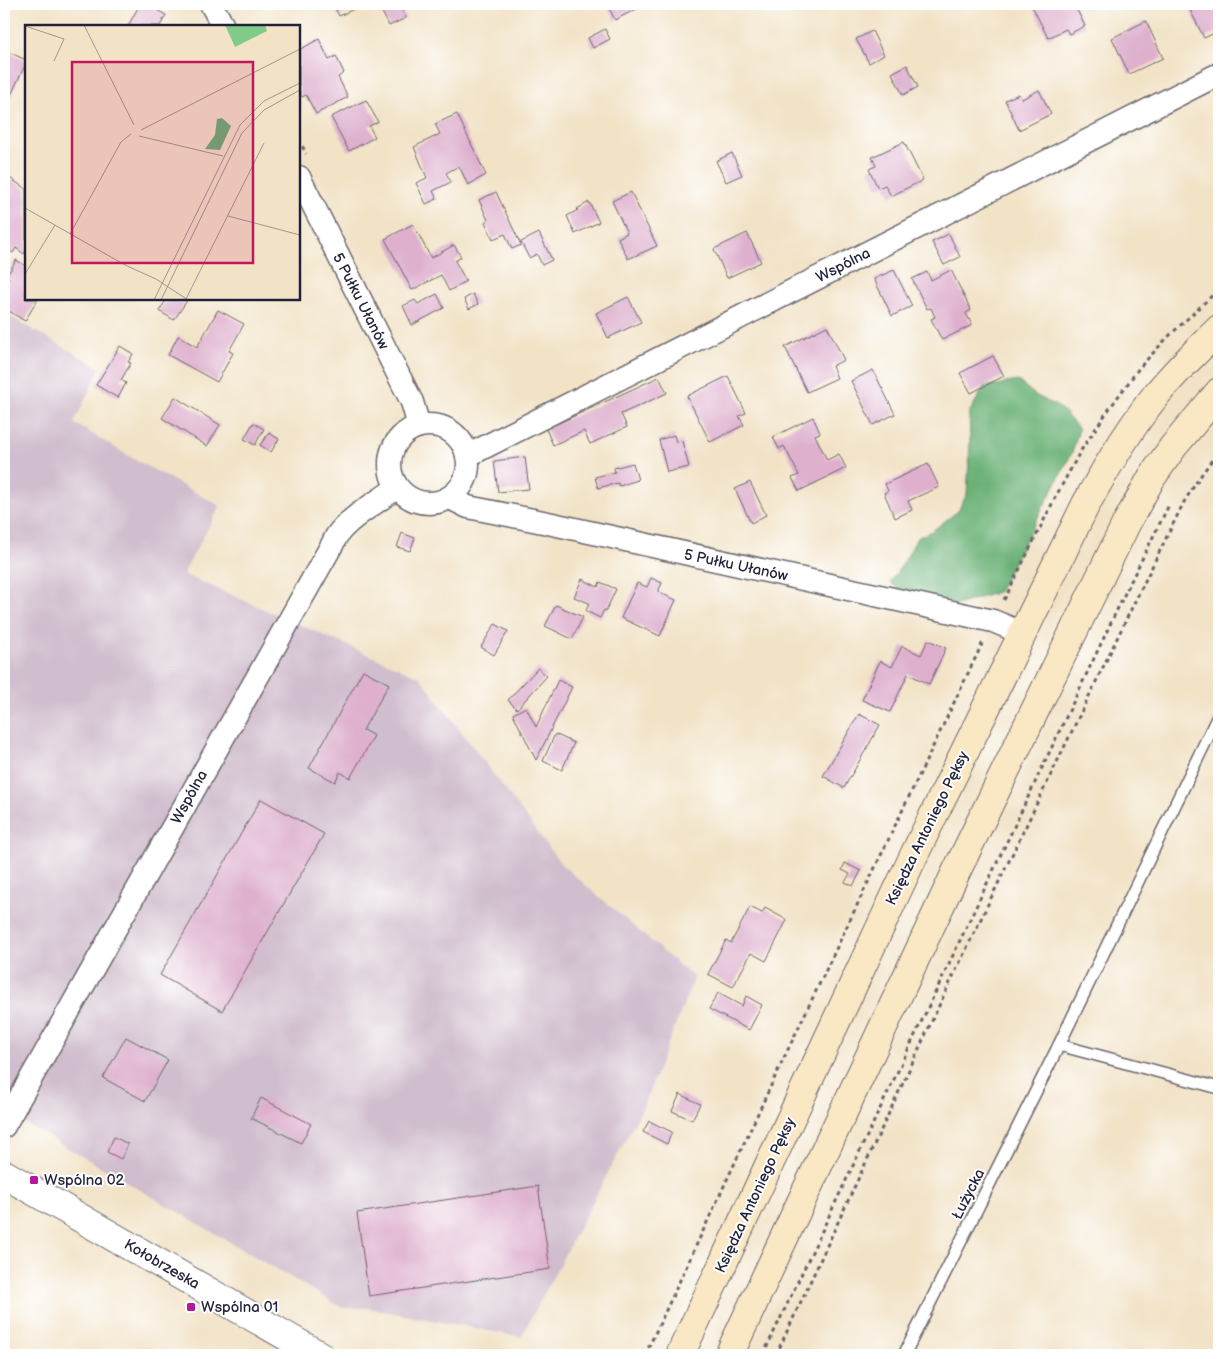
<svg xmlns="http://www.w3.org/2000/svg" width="1223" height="1359" font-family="'Balsamiq Sans',sans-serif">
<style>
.industrial{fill:#d0bdcd}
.forest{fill:#69b075;stroke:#466958}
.building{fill:#deb0ce}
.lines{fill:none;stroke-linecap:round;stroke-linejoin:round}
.service-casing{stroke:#6b666c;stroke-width:14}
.minor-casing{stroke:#6b666c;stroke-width:25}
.tertiary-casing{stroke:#6b666c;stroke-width:30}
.secondary-casing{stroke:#6b666c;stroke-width:30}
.path{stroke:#6b666c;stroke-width:3;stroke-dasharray:4 4;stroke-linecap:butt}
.service{stroke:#fff;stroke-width:11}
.minor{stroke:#fff;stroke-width:22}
.tertiary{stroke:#fff;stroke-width:28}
.secondary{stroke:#fae7c3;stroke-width:28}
.poi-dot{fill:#b5179e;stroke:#fff;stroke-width:2}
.labels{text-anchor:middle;stroke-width:4;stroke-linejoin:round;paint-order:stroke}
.street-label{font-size:15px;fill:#22223b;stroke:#fff}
.poi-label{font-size:15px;fill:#22223b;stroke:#fff;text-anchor:start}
.inset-road{fill:none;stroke:#9f968f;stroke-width:1}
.view{fill:#c2185b;fill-opacity:0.15;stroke:#c2185b;stroke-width:2.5}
.inset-edge{fill:none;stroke:#22223b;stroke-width:2.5}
</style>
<rect width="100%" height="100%" fill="#fff"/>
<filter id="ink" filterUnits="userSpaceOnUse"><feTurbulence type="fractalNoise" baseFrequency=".02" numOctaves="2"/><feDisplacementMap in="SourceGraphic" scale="10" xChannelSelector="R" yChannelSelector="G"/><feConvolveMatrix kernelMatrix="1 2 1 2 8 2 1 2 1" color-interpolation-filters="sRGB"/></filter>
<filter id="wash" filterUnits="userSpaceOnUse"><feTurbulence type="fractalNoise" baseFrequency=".0096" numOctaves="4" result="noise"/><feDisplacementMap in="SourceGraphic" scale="20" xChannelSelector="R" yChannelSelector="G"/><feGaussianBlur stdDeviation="1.12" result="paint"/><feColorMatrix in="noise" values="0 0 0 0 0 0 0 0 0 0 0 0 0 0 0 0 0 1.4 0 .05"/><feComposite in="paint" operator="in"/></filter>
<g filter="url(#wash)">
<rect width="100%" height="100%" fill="#f2e3c7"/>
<path class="industrial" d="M4 313 100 368 74 423 134 459 220 506 183 574 420 677 562 865 694 978 643 1107 521 1337 368 1308H343L49 1137 4 1112Z"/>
<path class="forest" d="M1018 381 1035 395 1060 408 1079 429 1072 453 998 592 957 605 900 590 890 582 904 562 917 538 932 531 958 511 967 494 970 441 969 413 984 387Z"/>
<g id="blocks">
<g class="building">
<path d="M140 4H145L166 15 160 26H128Z"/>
<path d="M333 4H364L339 16Z"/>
<path d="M378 4H399L406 18 389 26Z"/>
<path d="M607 4H641L642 6 615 20Z"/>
<path d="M1031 4H1074L1085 26 1069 34 1066 29 1048 38Z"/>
<path d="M1187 4H1219V31L1204 38Z"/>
<path d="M1146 21 1163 58 1129 74 1112 38Z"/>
<path d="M605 29 610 39 593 48 588 38Z"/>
<path d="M872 31 884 55 869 63 856 39Z"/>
<path d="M319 39 329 60 336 56 344 73 338 77 348 97 316 114 306 95 302 97 299 90V50Z"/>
<path d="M4 50 26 60V63L4 110Z"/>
<path d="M907 65 918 87 903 95 892 73Z"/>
<path d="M1039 90 1051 114 1019 130 1005 100 1019 94 1022 99Z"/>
<path d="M366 100 378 122 369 126 375 137 349 151 331 117Z"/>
<path d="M457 114 486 175 468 185 459 166 446 173 451 182 433 191 437 199 426 204 416 183 427 178 414 147 440 134 435 124Z"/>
<path d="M904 142 923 180 891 196 885 185 878 188 869 169 876 166 872 157Z"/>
<path d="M732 153 742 175 726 182 716 161Z"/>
<path d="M7 176 26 189V250L24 254 16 248 13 253 4 247V181Z"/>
<path d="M496 192 521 245 512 249 505 234 493 239 485 222 488 220 479 200Z"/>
<path d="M631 192 657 246 628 259 618 238 627 233 612 201Z"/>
<path d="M589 202 599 222 575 234 567 216 578 210 577 209Z"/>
<path d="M413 224 431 258 454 245 461 257 455 261 466 281 449 291 441 275 412 290 385 239Z"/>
<path d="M539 233 552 260 542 265 537 254 529 258 521 242Z"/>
<path d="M747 233 761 262 727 278 714 249Z"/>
<path d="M949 234 960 257 944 265 932 242Z"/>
<path d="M16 260 26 266V299H38L25 321 4 308V287L9 278 7 276Z"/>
<path d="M894 270 912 306 892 316 874 279Z"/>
<path d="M951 270 971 310 966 313 972 325 942 340 931 319 935 317 931 308 927 309 912 279 927 272 931 280Z"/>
<path d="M437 294 444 308 412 325 403 306 415 300 418 304Z"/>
<path d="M473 294 478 304 469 309 464 299Z"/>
<path d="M628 297 641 322 608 338 596 313Z"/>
<path d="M167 299H188L174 320 159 311Z"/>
<path d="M218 310 244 324 229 351 233 353 217 382 168 355 178 336 197 347Z"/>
<path d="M827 326 844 360 832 366 837 378 807 392 785 347Z"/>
<path d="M120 346 133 354 128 362 131 363 121 380 126 383 118 398 96 385Z"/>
<path d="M993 356 1004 376 971 393 960 373Z"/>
<path d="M873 370 895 414 873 425 851 381Z"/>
<path d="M728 376 746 413 739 416 744 425 710 442 687 396Z"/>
<path d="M659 377 667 393 621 414 627 427 590 444 584 431 553 445 546 429Z"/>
<path d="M175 397 220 425 207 446 162 418Z"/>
<path d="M813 417 820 433 815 435 827 460 839 454 846 468 799 491 792 478 799 475 784 446 779 449 773 437Z"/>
<path d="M253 423 264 429 255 445 244 439Z"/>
<path d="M269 433 279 439 271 452 260 445Z"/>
<path d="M674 435 676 442 682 441 689 467 667 472 659 440Z"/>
<path d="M525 457 529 489 498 492 494 461Z"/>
<path d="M633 463 638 480 619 486 618 483 598 488 595 477 615 472 614 468Z"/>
<path d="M928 464 939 487 908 501 912 510 895 518 884 493 888 491 885 484Z"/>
<path d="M750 482 766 515 751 523 735 489Z"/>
<path d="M402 533 415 538 410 551 397 547Z"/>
<path d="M651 578 662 583 658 592 676 600 660 636 621 618 637 583 647 587Z"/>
<path d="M582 579 598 587 600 582 616 589 606 611 604 610 600 618 586 611 589 603 574 597Z"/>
<path d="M556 605 583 617 572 639 545 626Z"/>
<path d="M495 624 508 631 494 655 481 647Z"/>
<path d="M928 640 946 648 929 684 908 674 890 712 862 700 880 661 892 667 902 646 921 655Z"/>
<path d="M538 668 547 676 517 709 508 700Z"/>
<path d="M363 670 389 684 363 730 374 736 350 778 340 772 335 782 309 768Z"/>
<path d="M558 680 572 687 536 760 513 714 526 707 536 727Z"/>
<path d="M859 714 880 725 844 788 823 776Z"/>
<path d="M555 734 574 743 562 770 543 761Z"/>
<path d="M261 799 324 834 222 1011 160 975Z"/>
<path d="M845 863 861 871 853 886 845 882 850 874 842 870Z"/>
<path d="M750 907 762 913 765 908 787 920 766 961 751 953 733 987 708 974 726 940 731 943Z"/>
<path d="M718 993 742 1006 746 996 762 1005 749 1030 709 1009Z"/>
<path d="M126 1037 168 1060 145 1101 103 1078Z"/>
<path d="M680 1094 700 1104 692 1120 672 1111Z"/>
<path d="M261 1098 311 1124 301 1143 251 1118Z"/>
<path d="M649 1121 672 1132 667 1144 643 1132Z"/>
<path d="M114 1137 128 1144 121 1159 107 1152Z"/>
<path d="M538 1186 550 1269 369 1296 357 1213Z"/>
</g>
</g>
</g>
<g filter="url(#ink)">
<use href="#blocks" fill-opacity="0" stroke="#6b666c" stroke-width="1"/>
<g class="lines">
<g class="service-casing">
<g id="service">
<path d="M1059 1045 1219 1088"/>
<path d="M904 1355 1059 1045 1219 714"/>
</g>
</g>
<g class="minor-casing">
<g id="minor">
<path d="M211 4 223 26"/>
<path d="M299 177 412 402 419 426"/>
<circle cx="429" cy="464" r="39"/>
<path d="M467 456 1219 74"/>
<path d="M450 498 468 507 548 523 993 621 1022 633"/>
<path d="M4 1126 333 543C335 538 338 533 342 529 357 512 379 502 397 487"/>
</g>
</g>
<g class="tertiary-casing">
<path id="tertiary" d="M4 1174 319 1355"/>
</g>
<g class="secondary-casing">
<g id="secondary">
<path d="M680 1355 915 853 1086 504C1107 466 1129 429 1156 395 1175 371 1198 350 1219 329"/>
<path d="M729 1355 957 870 1127 522 1152 477 1173 447 1219 392"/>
</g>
</g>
<g class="path">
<path d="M299 139 306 154"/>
<path d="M1004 600 1056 496 1080 452 1107 412 1139 368 1168 337 1219 289"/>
<path d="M645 1355 782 1062 983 642"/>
<path d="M763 1355 1126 591 1169 505"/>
<path d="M776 1355 944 995 1138 595 1184 502 1199 478 1219 450"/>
</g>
<use href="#service" class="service"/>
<use href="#minor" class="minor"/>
<use href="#tertiary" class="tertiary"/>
<use href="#secondary" class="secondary"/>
</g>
</g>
<g class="poi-dot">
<rect x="29" y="1175" width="10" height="10" rx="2.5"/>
<rect x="186" y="1302" width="10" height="10" rx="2.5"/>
</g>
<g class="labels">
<g class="street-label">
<text transform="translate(843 265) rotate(-27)" y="5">Wspólna</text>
<text transform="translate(361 301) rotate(63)" y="5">5 Pułku Ułanów</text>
<text transform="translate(736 565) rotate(12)" y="5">5 Pułku Ułanów</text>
<text transform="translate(189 797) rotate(-61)" y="5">Wspólna</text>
<text transform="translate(927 828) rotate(-64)" y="5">Księdza Antoniego Pęksy</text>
<text transform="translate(968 1194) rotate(-63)" y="5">Łużycka</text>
<text transform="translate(755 1195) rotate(-65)" y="5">Księdza Antoniego Pęksy</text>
<text transform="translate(162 1264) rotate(30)" y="5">Kołobrzeska</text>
</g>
<g class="poi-label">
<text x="44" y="1185">Wspólna 02</text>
<text x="201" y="1312">Wspólna 01</text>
</g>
</g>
<g transform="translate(25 25)">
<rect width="275" height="275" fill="#f2e3c7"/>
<path d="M200 0H240L242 6 210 22Z" fill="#82cc89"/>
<path d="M197 93 206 101 195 125 180 124 190 110 192 94Z" fill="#69b075"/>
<path class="inset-road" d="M59 0 109 100M0 1 39 14 29 36M116 105 275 24M114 111 198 131M0 183 100 240 131 254 163 275M203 191 275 210M45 209 96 117 106 109M0 249 30 200M161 274 239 118M129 275 215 100 239 76 275 58M136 275 217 108 239 85 275 65"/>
<path class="view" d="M47 37H228V238H47Z"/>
<rect width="275" height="275" class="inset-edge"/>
</g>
<rect width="1223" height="1359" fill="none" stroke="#fff" stroke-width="20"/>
</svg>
